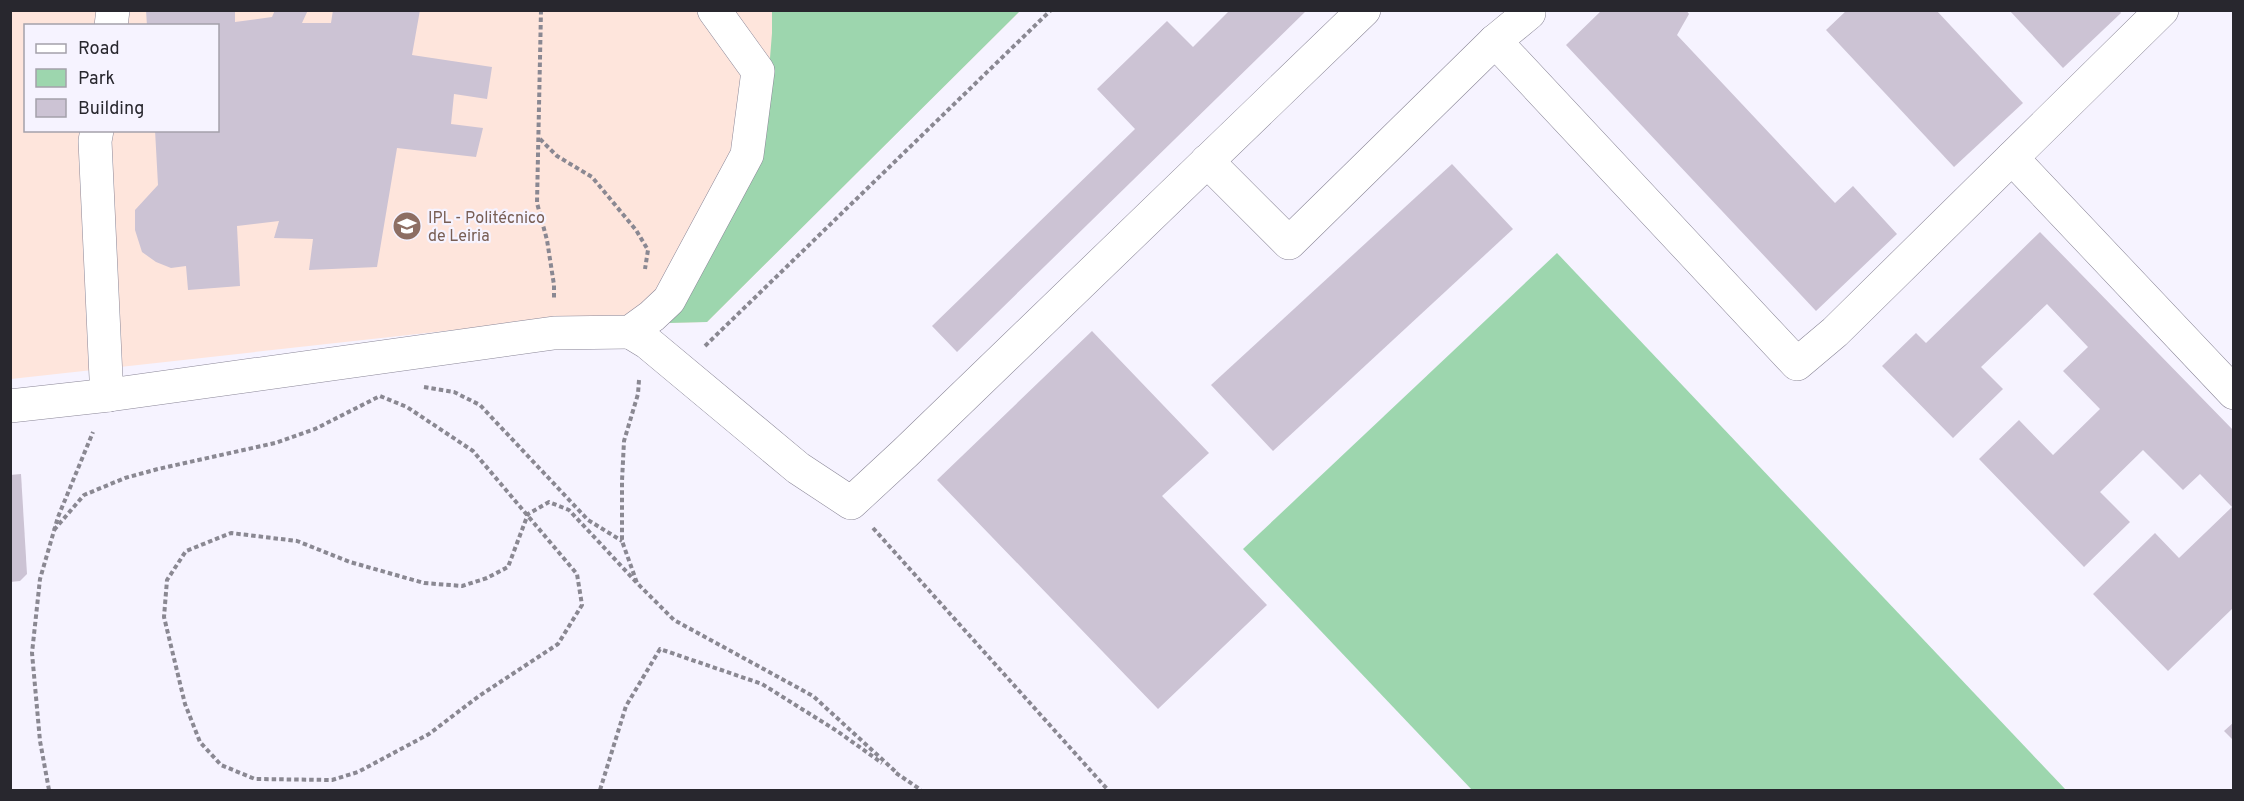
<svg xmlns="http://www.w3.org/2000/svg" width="2244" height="801" font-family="Overpass,sans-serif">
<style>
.education{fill:#fee5dc;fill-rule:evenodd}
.green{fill:#9dd6ae}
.building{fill:#ccc3d4}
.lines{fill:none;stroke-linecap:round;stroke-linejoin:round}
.minor-casing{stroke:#8a8697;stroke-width:34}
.path{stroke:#8a8892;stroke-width:4;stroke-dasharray:4.5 3;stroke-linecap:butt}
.minor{stroke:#fff;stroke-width:33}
.labels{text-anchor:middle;stroke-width:4.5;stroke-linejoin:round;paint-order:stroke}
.education-label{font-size:16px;fill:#785e54;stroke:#f6f3ff;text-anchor:start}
</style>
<rect width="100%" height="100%" fill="#f6f3ff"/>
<path class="education" d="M10 11H1020L707 322 463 329 11 379ZM26 26H218V130H26Z"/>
<g class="green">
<path d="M772 11H1020L707 322 668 323 767 96 772 33Z"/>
<path d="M1557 253 2066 790H1472L1243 549Z"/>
</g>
<g class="building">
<path d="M146 10H235V22L272 17 275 10H308L302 23H331L333 10H420L412 55 492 67 487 99 454 94 451 124 483 128 476 157 397 148 377 267 309 270 313 239 274 238 279 221 237 226 240 286 188 290 186 266 171 268 156 262 142 252 135 230V210L158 185 155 130H218V26H147Z"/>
<path d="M1230 10H1307L957 352 932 326 1135 129 1097 89 1167 21 1193 47Z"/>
<path d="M1602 10H1686L1689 14 1677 35 1835 203 1853 186 1897 234 1816 311 1566 45Z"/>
<path d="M1847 10H1936L2023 103 1954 167 1826 30Z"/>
<path d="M2009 10H2119L2121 13 2063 68Z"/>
<path d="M1452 164 1513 229 1273 451 1211 385Z"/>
<path d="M2040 232 2234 431V607L2168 671 2093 594 2155 533 2179 558 2232 507 2200 474 2183 490 2143 450 2100 492 2130 522 2084 567 1979 459 2019 420 2053 455 2100 409 2063 371 2088 347 2047 304 1981 367 2003 389 1953 438 1882 366 1916 333 1926 343Z"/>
<path d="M1092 331 1209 453 1162 496 1267 605 1158 709 937 480Z"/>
<path d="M21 474 27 574 20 581 10 582V475Z"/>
<path d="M2234 722V741L2224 731Z"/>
</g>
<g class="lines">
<g class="minor-casing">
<g id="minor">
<path d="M111 26 113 10"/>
<path d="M1495 41 1797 364 1835 332 2162 10"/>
<path d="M97 130 95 141 106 378 109 395"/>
<path d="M2012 158 2234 393"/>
<path d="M1207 161 1289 243 1495 41 1529 13 1526 10"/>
<path d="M630 332 648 343 798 468 851 503 905 453 1364 10"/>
<path d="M10 406 109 395 554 333 630 332 652 316 669 300 747 155 758 71 714 10"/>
</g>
</g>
<g class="path">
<path d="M541 10 537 203 547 240 554 285V299"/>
<path d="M540 139 557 156 592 177 636 230 648 250 645 269"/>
<path d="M705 346 1051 10"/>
<path d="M639 380 638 394 624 441 622 481V541L637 583 674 620 813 696 896 772"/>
<path d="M424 387 454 392 480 405 588 520 622 541"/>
<path d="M873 528 1108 790"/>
<path d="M54 530 84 495 125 478 158 469 275 443 315 429 380 396 407 407 473 451 577 574 582 605 558 644 479 696 429 734 358 772 332 780 255 779 221 765 200 742 185 704 164 617 167 580 186 551 231 533 297 541 350 562 424 583 462 586 487 578 508 567 528 514 549 502 569 510 637 583"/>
<path d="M896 773 921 790"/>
<path d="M49 790 40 741 32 653 40 579 58 517 93 432"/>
<path d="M600 790 626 706 660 649 762 684 837 731 882 763"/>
</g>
<use href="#minor" class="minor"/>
</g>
<defs>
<g id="university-disc" transform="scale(1.5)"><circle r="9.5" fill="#8d6e63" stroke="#f6f3ff"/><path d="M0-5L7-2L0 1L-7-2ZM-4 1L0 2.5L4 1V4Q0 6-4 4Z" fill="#fff"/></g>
</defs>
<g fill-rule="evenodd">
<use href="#university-disc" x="407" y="226"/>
</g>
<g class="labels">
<g class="education-label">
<text x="428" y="223">IPL - Politécnico<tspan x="428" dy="18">de Leiria</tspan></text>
</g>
</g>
<rect width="2244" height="801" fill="none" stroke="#28272e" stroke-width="24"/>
<rect x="24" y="24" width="195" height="108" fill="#f6f3ff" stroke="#a4a1ab" stroke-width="1.5"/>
<rect x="36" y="44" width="30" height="9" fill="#ffffff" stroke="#a4a1ab" stroke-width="1.5"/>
<text x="78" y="54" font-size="18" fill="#28272e">Road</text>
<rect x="36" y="69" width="30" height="18" fill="#9dd6ae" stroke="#a4a1ab" stroke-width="1.5"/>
<text x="78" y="84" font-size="18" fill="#28272e">Park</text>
<rect x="36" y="99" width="30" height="18" fill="#ccc3d4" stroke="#a4a1ab" stroke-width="1.5"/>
<text x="78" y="114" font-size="18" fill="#28272e">Building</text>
</svg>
